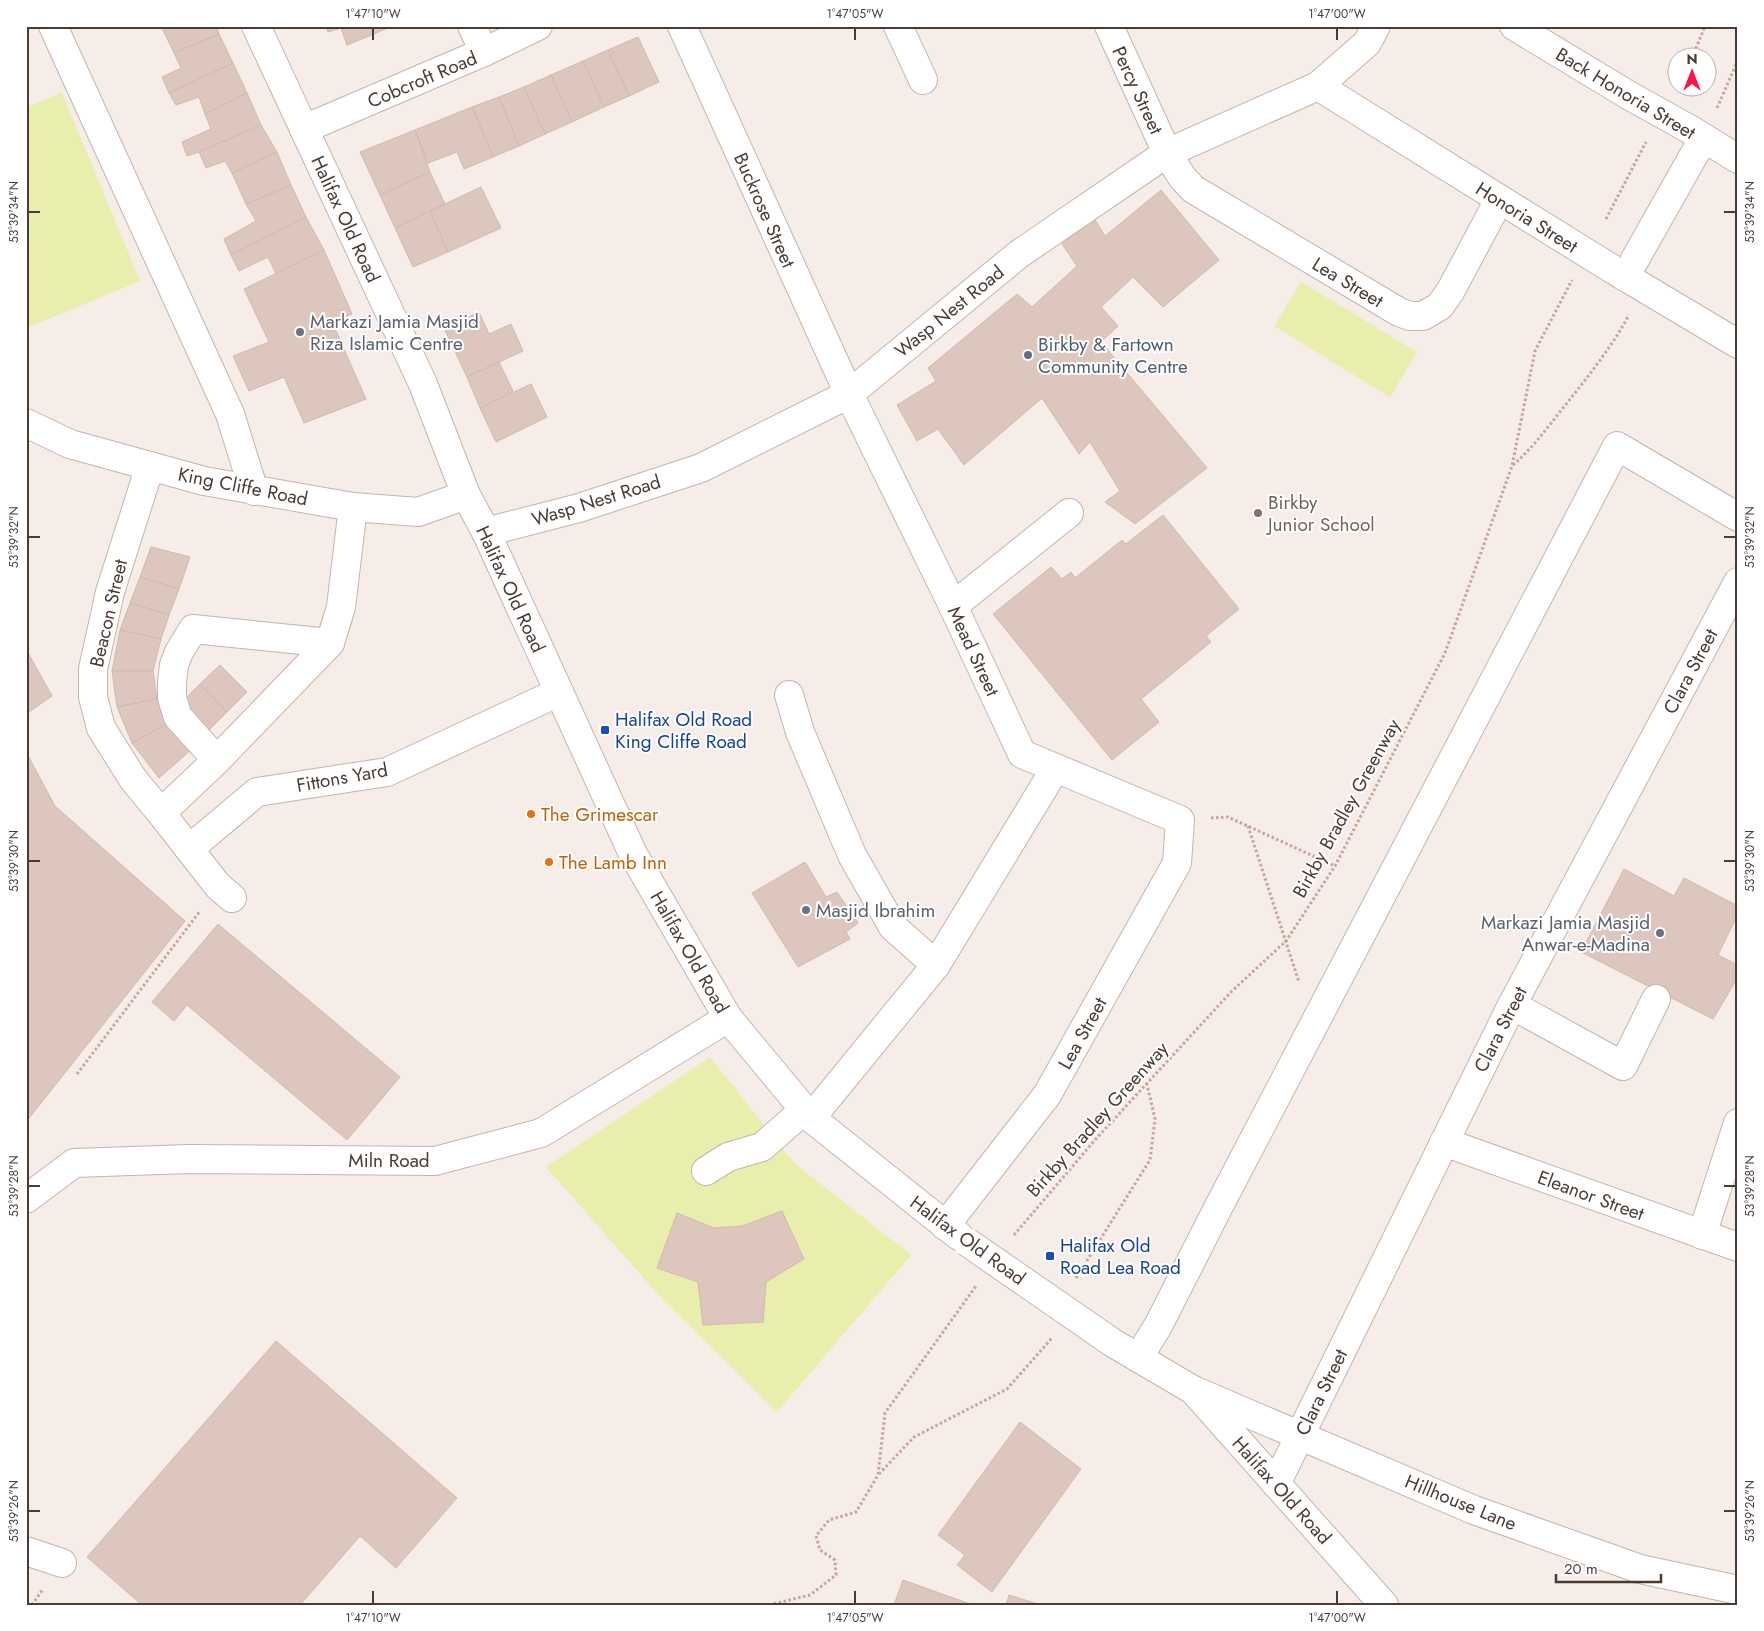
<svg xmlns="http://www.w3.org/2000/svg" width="1764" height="1631" font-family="Jost,sans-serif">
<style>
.green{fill:#e8eeac}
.building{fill:#dcc6be;stroke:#d4b8ae}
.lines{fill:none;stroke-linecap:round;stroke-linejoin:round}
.minor-casing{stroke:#c5b4ac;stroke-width:30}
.path{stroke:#c6a698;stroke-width:3;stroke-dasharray:2.5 2.5;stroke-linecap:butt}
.minor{stroke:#fff;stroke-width:28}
.minor-bridge-casing{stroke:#c5b4ac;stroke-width:30;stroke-linecap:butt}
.minor-bridge{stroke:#fff;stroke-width:28}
.ticks{fill:none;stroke:#4a3b35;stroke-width:2}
.worship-dot{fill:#6b7280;stroke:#fff;stroke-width:2}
.service-dot{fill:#5c6f8a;stroke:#fff;stroke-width:2}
.education-dot{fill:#8d6e63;stroke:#fff;stroke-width:2}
.transit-dot{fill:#1a4fb4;stroke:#fff;stroke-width:2}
.food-dot{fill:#e8710a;stroke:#fff;stroke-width:2}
.labels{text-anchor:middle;stroke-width:4;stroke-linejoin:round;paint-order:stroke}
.street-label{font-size:19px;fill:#4a3b35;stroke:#fff}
.worship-label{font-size:19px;fill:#5b616d;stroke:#fff;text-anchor:start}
.service-label{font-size:19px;fill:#4e5e75;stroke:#fff;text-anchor:start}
.education-label{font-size:19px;fill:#785e54;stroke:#fff;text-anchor:start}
.transit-label{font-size:19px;fill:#164399;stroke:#fff;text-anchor:start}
.food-label{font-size:19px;fill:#c56008;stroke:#fff;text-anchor:start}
.neatline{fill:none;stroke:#4a3b35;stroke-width:2}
.ticks-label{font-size:12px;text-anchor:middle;fill:#4a3b35}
</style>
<rect width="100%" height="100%" fill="#f6ece8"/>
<g class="green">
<path d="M62 93 140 281 26 328V107Z"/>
<path d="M1301 282 1417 352 1390 397 1274 326Z"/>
<path d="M710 1057 795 1164 911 1255 777 1412 663 1300 546 1167Z"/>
</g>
<g class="building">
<path d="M161 26H216L219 34 174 53Z"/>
<path d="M326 26H371L374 34 347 45 341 28 328 32Z"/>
<path d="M371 26H392L374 34Z"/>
<path d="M219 34 233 63 169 93 162 77 181 68 174 53Z"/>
<path d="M638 37 659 82 629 96 608 50Z"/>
<path d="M608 50 629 96 604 107 583 61Z"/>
<path d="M583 61 604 107 572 122 551 75Z"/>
<path d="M233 63 247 93 205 114 199 97 176 105 169 93Z"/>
<path d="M551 75 572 122 545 134 524 87Z"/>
<path d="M524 87 545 134 519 146 499 97Z"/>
<path d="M247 93 261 125 199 152 187 156 182 142 211 129 205 114Z"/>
<path d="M499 97 519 146 493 157 472 107Z"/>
<path d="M472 107 493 157 464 169 457 152 428 163 415 130Z"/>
<path d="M261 125 277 152 232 173 225 161 206 168 199 152Z"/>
<path d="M415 130 430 172 380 195 360 152Z"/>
<path d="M277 152 291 185 246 204 232 173Z"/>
<path d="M430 172 445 204 395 228 380 195Z"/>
<path d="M291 185 306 217 231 255 224 239 256 221 246 204Z"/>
<path d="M481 187 501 228 448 252 430 211Z"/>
<path d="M1161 190 1219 260 1163 307 1133 277 1101 307 1118 326 1101 342 1207 468 1135 524 1105 502 1120 491 1090 442 1079 454 1042 398 964 465 938 429 917 441 897 405 936 381 928 368 1017 294 1032 307 1077 266 1062 244 1094 218 1105 236Z"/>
<path d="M430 211 448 252 413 267 395 228Z"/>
<path d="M306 217 324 250 276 274 268 257 239 271 231 255Z"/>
<path d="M324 250 352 314 332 322 366 399 304 423 284 377 249 391 233 356 269 342 244 289Z"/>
<path d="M479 312 489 334 511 324 523 351 467 377 444 328Z"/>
<path d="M499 362 513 391 480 408 467 377Z"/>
<path d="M531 384 547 417 496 442 480 408Z"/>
<path d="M1163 515 1239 609 1206 636 1211 642 1141 699 1159 722 1112 760 993 614 1051 567 1062 579 1071 572 1075 578 1122 540 1126 544Z"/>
<path d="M151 547 190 557 179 589 140 577Z"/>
<path d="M140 577 179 589 169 615 130 603Z"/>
<path d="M130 603 169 615 161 639 120 630Z"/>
<path d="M120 630 161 639 153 671H112Z"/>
<path d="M26 649 52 696 26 714Z"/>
<path d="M220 665 247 692 227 712 200 684Z"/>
<path d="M112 671H153L157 699 117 707Z"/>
<path d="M200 684 227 712 208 731 181 703Z"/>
<path d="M157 699 168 723 132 743 117 707Z"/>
<path d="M168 723 193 748 159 778 132 743Z"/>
<path d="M26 752 55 806 185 921 26 1122Z"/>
<path d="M805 862 826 897 837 892 858 923 846 932 850 939 798 967 752 893Z"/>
<path d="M1624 869 1674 896 1684 878 1738 906V914L1718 955 1738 965V977L1713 1019 1581 952Z"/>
<path d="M218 924 400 1077 347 1140 187 1005 174 1021 152 1002Z"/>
<path d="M782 1211 804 1259 766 1282 763 1322 703 1325 698 1282 657 1268 677 1213 714 1228 742 1226Z"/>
<path d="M276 1341 457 1498 396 1568 360 1536 300 1605H142L87 1557Z"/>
<path d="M1020 1422 1081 1469 992 1592 957 1565 965 1555 938 1535Z"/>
<path d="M903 1580 973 1605H894Z"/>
<path d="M1009 1595 1041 1605H1006Z"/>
</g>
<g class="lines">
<g class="minor-casing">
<g id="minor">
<path d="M53 26 230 414 254 491"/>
<path d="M256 26 423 384 466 495 486 532 633 854 728 1018 811 1118 959 1236"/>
<path d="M472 26 484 52"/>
<path d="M682 26 849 394 953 606 1022 754 1180 820 1177 863 1047 1095 945 1226"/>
<path d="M898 26 923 80"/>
<path d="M1109 26 1167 153 1182 177 1193 189 1399 312 1410 316H1423L1440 306 1451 290 1499 200"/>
<path d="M1514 26 1630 96"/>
<path d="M1318 86 1559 236"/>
<path d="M304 129 484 52 538 26"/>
<path d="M1691 130 1738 159"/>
<path d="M1614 270 1738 344"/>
<path d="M1625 277 1703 139"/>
<path d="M26 423 70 444 204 481 353 507 418 512 466 495"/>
<path d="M150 466 110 592 93 669V697L101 728 133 779 161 813 218 886 232 898"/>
<path d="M486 532 579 508 701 468 849 394 1019 254 1167 153 1318 86 1367 43 1376 26"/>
<path d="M953 606 1069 513"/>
<path d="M789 695 800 732 852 855 893 927 936 965"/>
<path d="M217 760 178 717 172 698V682L174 665 179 652 193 629 330 643"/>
<path d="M161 813 217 760 330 643 341 607 353 507"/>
<path d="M189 849 257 792 387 772 559 692"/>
<path d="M1512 1005 1623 1066 1656 999"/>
<path d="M811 1118 936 965 1055 769"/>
<path d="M1444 1142 1738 1247"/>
<path d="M706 1171 728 1157 762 1147 803 1111"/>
<path d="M26 1199 74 1163 189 1159 435 1161 541 1133 728 1018"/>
<path d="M1702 1235 1738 1123"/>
<path d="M1061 1307 1113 1343 1193 1390 1384 1605"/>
<path d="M1138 1358 1158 1326 1220 1204 1617 446 1738 517"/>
<path d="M1193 1390 1474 1510 1640 1569 1738 1590"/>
<path d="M1276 1484 1512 1005 1738 582"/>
<path d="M26 1551 62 1563"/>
</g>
</g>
<g class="path">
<path d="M1692 58 1705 26"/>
<path d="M1717 108 1738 60"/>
<path d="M1606 219 1646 142"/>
<path d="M1513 465C1532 449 1547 428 1563 408 1587 378 1611 348 1629 315"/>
<path d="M1211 818 1228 817 1335 866"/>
<path d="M1248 826 1299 982"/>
<path d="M77 1074 200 911"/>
<path d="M1014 1235 1095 1140 1231 992 1286 941 1335 866 1445 653 1512 466 1535 351 1572 280"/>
<path d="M1076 1278 1150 1160 1155 1119 1147 1084"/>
<path d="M879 1474 914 1437 1007 1389 1052 1338"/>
<path d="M32 1605 43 1589"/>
<path d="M769 1605 810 1595 836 1575 835 1560 820 1550 816 1536 829 1520 856 1512 878 1475 885 1413 976 1286"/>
</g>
<use href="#minor" class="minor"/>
<g class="minor-bridge-casing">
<g id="minor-bridge">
<path d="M1630 96 1691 130"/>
<path d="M1559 236 1614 270"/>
<path d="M967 1242 1061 1307"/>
</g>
</g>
<use href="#minor-bridge" class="minor-bridge"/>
</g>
<path class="ticks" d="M373 28V40M855 28V40M1337 28V40M28 212H40M1724 212H1736M28 537H40M1724 537H1736M28 861H40M1724 861H1736M28 1186H40M1724 1186H1736M28 1511H40M1724 1511H1736M373 1591V1604M855 1591V1604M1337 1591V1604"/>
<g class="worship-dot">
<circle cx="300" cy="332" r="5"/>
<circle cx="806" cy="910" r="5"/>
<circle cx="1660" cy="933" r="5"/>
</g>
<circle class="service-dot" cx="1028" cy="355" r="5"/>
<circle class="education-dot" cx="1258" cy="513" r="5"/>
<g class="transit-dot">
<rect x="600" y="725" width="10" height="10" rx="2.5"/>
<rect x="1045" y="1251" width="10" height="10" rx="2.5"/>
</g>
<g class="food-dot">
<circle cx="531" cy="814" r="5"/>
<circle cx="549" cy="862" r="5"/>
</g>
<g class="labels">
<g class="street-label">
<text transform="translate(422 79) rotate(-23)" y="7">Cobcroft Road</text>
<text transform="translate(1138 90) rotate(65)" y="7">Percy Street</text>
<text transform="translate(1626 93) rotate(31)" y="7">Back Honoria Street</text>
<text transform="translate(765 210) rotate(66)" y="7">Buckrose Street</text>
<text transform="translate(1527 217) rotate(32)" y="7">Honoria Street</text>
<text transform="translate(346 219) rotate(65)" y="7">Halifax Old Road</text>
<text transform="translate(1348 282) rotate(31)" y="7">Lea Street</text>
<text transform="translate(949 311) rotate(-39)" y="7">Wasp Nest Road</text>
<text transform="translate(243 486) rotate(11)" y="7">King Cliffe Road</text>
<text transform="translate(596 500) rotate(-17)" y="7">Wasp Nest Road</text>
<text transform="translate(511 589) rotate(65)" y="7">Halifax Old Road</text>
<text transform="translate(108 613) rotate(-77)" y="7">Beacon Street</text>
<text transform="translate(974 651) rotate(65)" y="7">Mead Street</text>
<text transform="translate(1690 671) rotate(-62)" y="7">Clara Street</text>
<text transform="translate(342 777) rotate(-10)" y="7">Fittons Yard</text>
<text transform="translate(1346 808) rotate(-61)" y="7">Birkby Bradley Greenway</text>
<text transform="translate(690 952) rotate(60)" y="7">Halifax Old Road</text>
<text transform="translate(1500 1029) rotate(-63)" y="7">Clara Street</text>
<text transform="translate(1082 1033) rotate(-61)" y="7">Lea Street</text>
<text transform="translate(1097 1119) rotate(-48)" y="7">Birkby Bradley Greenway</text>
<text x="389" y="1167">Miln Road</text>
<text transform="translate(1591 1195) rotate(20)" y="7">Eleanor Street</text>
<text transform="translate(968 1240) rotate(36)" y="7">Halifax Old Road</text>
<text transform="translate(1321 1392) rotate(-64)" y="7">Clara Street</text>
<text transform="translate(1282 1490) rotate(48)" y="7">Halifax Old Road</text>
<text transform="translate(1461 1502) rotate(22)" y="7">Hillhouse Lane</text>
</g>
<g class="worship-label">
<text x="310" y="328">Markazi Jamia Masjid<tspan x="310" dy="22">Riza Islamic Centre</tspan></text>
<text x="816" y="917">Masjid Ibrahim</text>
<text x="1650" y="929" text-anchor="end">Markazi Jamia Masjid<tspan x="1650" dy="22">Anwar-e-Madina</tspan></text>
</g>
<g class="service-label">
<text x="1038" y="351">Birkby &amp; Fartown<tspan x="1038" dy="22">Community Centre</tspan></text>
</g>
<g class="education-label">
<text x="1268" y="509">Birkby<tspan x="1268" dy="22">Junior School</tspan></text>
</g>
<g class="transit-label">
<text x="615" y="726">Halifax Old Road<tspan x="615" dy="22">King Cliffe Road</tspan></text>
<text x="1060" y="1252">Halifax Old<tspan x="1060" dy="22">Road Lea Road</tspan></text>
</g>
<g class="food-label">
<text x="541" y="821">The Grimescar</text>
<text x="559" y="869">The Lamb Inn</text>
</g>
</g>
<rect width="1764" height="1631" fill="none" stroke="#ffffff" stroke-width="55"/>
<g transform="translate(1692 72)"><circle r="24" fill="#ffffff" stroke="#b7b1ae"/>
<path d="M0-4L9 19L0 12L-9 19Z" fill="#ff1544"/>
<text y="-8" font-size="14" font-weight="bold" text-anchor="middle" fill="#4a3b35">N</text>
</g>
<path d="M1556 1574v8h105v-8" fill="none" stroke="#4a3b35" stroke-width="2.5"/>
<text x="1564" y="1574" font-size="15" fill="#4a3b35" stroke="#ffffff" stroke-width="4" paint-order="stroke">20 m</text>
<rect x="28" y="28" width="1708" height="1576" class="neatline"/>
<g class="ticks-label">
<text x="373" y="18">1°47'10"W</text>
<text x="855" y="18">1°47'05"W</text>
<text x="1337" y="18">1°47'00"W</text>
<text transform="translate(14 212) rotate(-90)" y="4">53°39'34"N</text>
<text transform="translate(1750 212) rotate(-90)" y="4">53°39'34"N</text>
<text transform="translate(14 537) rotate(-90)" y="4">53°39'32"N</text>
<text transform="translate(1750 537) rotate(-90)" y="4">53°39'32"N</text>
<text transform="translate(14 861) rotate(-90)" y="4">53°39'30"N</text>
<text transform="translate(1750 861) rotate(-90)" y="4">53°39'30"N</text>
<text transform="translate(14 1186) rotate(-90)" y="4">53°39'28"N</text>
<text transform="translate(1750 1186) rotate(-90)" y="4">53°39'28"N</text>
<text transform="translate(14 1511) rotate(-90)" y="4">53°39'26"N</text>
<text transform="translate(1750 1511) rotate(-90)" y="4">53°39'26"N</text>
<text x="373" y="1622">1°47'10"W</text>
<text x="855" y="1622">1°47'05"W</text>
<text x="1337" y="1622">1°47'00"W</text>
</g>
</svg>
